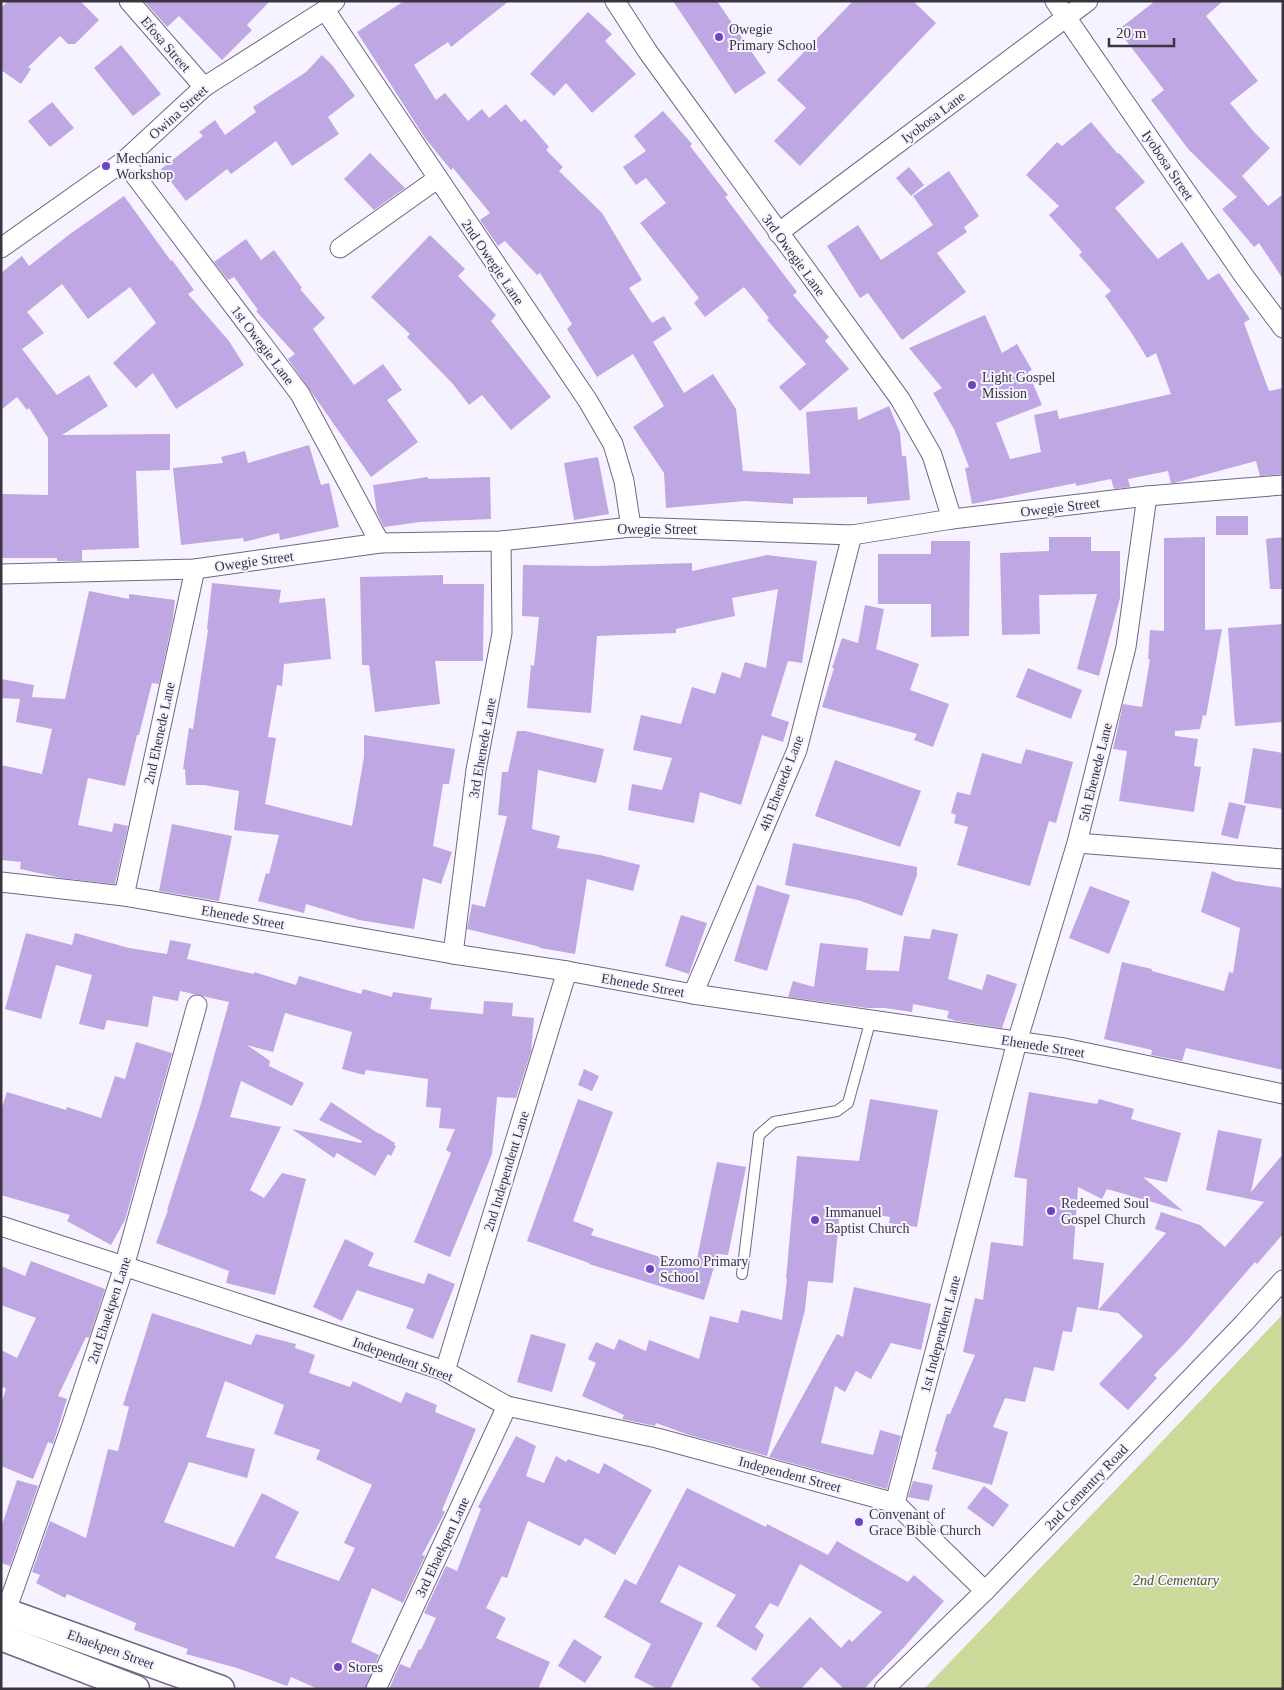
<svg xmlns="http://www.w3.org/2000/svg" width="1284" height="1690" font-family="'Times New Roman',serif">
<style>
.green{fill:#cbda99}
.building{fill:#bfa7e3;fill-rule:evenodd}
.lines{fill:none;stroke-linecap:round;stroke-linejoin:round}
.lane-casing{stroke:#716682;stroke-width:12}
.street-casing{stroke:#716682;stroke-width:21}
.secondary-casing{stroke:#716682;stroke-width:29}
.lane{stroke:#fff;stroke-width:10}
.street{stroke:#fff;stroke-width:19}
.secondary{stroke:#fff;stroke-width:26}
.poi-dot{fill:#6e45be;stroke:#f6f2ff;stroke-width:2}
.labels{text-anchor:middle;stroke-width:4;stroke-linejoin:round;paint-order:stroke}
.poi-label{font-size:14px;fill:#393440;stroke:#f6f2ff;text-anchor:start}
.street-label{font-size:14px;fill:#393440;stroke:#f6f2ff}
.park-label{font-size:14px;font-style:italic;fill:#4d5a11;stroke:#f6f2ff}
</style>
<rect width="100%" height="100%" fill="#f6f2ff"/>
<path class="green" d="M1283 1314V1689H924L1151 1453Z"/>
<g class="building">
<path d="M8 1H80L99 20 75 44H68L60 36 28 67 31 69 21 84 1 70V8Z"/>
<path d="M144 1H270L247 25 252 30 222 60 179 16 167 27Z"/>
<path d="M404 1H509L451 47 448 42 414 65 436 100 445 93 468 121 482 109 489 118 506 104 521 122 525 119 549 147 546 150 563 167 559 171 602 213 642 280 629 288 652 323 664 316 672 329 653 342 684 393 713 374 736 409 743 471 810 474 806 412 857 407 858 420 889 406 900 433 902 456H906L910 500 867 504V497L793 498V504L745 501 666 508 664 473 633 427 664 406 633 354 597 377 567 329 572 324 540 273 537 275 505 241 498 246 480 220 490 213 453 168 451 170 425 138 357 32Z"/>
<path d="M673 1H717L766 73 735 94Z"/>
<path d="M853 1H913L936 23 800 166 774 141 806 108 777 80Z"/>
<path d="M1155 1H1223L1206 16 1258 81 1230 103 1254 132 1270 148 1242 176 1268 206 1283 194V279L1259 243 1254 247 1222 209 1237 197 1189 150 1151 100 1164 90 1118 30Z"/>
<path d="M588 12 612 34 605 41 636 74 592 113 566 83 554 96 530 74Z"/>
<path d="M121 45 161 94 133 116 94 68Z"/>
<path d="M322 55 332 65 355 96 328 117 339 134 292 166 276 141 231 174 227 169 186 201 161 169 203 136 199 132 215 120 225 135 256 112 253 107 306 72Z"/>
<path d="M52 102 74 128 50 147 28 121Z"/>
<path d="M663 111 692 144 690 146 728 195 725 197 797 292 793 295 829 337 825 341 849 369 800 411 779 387 806 364 767 320 769 318 744 287 705 317 694 303 699 298 640 223 666 203 646 178 636 185 623 167 646 151 634 136Z"/>
<path d="M1091 122 1118 154 1119 153 1145 182 1115 208 1158 259 1182 242 1208 280 1219 273 1250 319 1244 323 1269 391 1283 388V474L1260 476 1256 461 1174 483H1171L1168 471 1128 479 1130 487 1114 489 1111 479 1076 486V483L972 504 965 468 969 467 954 429 933 393 942 388 909 348 985 315 1002 353 1017 344 1032 370 1028 372 1042 405 996 423 1010 459 1041 452 1034 415 1057 410 1059 419 1171 394 1156 353 1147 358 1131 332 1105 296 1111 291 1079 255 1082 252 1049 215 1059 206 1026 175 1057 142 1062 146Z"/>
<path d="M370 153 405 188 374 210 344 179Z"/>
<path d="M909 167 924 185 911 196 896 178Z"/>
<path d="M949 171 979 216 964 227 967 232 937 253 966 292 902 340 868 293 860 298 827 246 858 225 881 260 933 225 913 196Z"/>
<path d="M124 196 171 261 172 260 194 290 188 294 229 341 244 365 176 409 153 373 136 388 113 363 156 323 130 287 88 319 62 284 27 312 44 333 22 349 57 395 89 375 108 406 62 435 170 434V470L136 471 139 548 82 550V561H57V558H1V494L48 495V438L29 408 27 410 17 397 1 410V273L22 256 29 266 70 234Z"/>
<path d="M430 235 465 269 458 276 496 315 491 321 551 397 511 430 482 395 469 405 453 384 407 337 410 334 371 297Z"/>
<path d="M246 239 261 260 274 250 302 288 300 289 325 318 313 329 354 385 383 364 402 390 387 400 418 442 371 477 288 359 295 354 256 311 258 310 234 277 228 280 214 262Z"/>
<path d="M309 445 321 485 329 483 339 527 280 540 279 533 244 542 243 538 181 545 173 468 223 463 221 457 245 451 248 463Z"/>
<path d="M598 457 609 514 574 520 564 463Z"/>
<path d="M428 477V479L490 477 491 519 420 522 384 527 377 513 373 485Z"/>
<rect x="1216" y="516" width="32" height="19"/>
<path d="M1049 537H1091V551H1120V598L1099 676 1077 669 1097 594 1039 595 1040 634 1002 635 1000 553 1049 551Z"/>
<path d="M1205 537V630L1222 629 1206 716 1203 715 1200 729 1175 731V736L1198 739 1194 766 1201 767 1194 812 1119 801 1127 751 1113 749 1123 704 1142 707 1150 659H1148L1150 630 1164 631V538Z"/>
<path d="M1283 537V589H1270L1266 539Z"/>
<path d="M931 541H970L969 636 931 637V604H878V554H931Z"/>
<path d="M767 555 817 561 802 663 788 661 771 716 789 722 783 742 762 735 741 805 700 792 694 823 628 810 632 784 662 790 672 758 633 750 641 715 681 724 692 687 715 694 722 672 740 678 745 662 766 668 778 589 732 598 735 616 676 629V633L597 636 591 713 527 708 531 665 534 666 539 617 522 616 523 565 596 566 692 563V571Z"/>
<path d="M443 575V584H484L483 661H435L440 704 375 712 369 665H362L360 577Z"/>
<path d="M212 583 281 590 279 603 325 598 331 659 284 664 282 686 277 685 268 737 276 738 265 804 352 826 364 757V735L455 749 449 784H443L433 846 452 852 441 884 423 878 414 929 359 920 306 904 304 913 258 901 266 873 269 874 279 835 234 830 239 791 204 785H186L185 769H183L189 728 193 729 208 630 207 629Z"/>
<path d="M89 591 129 599V594L175 600 173 618 159 684 152 683 139 735H137L125 786 88 778 78 825 112 832 114 823 128 826 115 884 61 878 20 869 21 862 1 860V765L42 774 52 729 16 722 20 699 1 698V679L34 685 32 697 65 699Z"/>
<path d="M865 605 884 609 876 649 919 664 910 690 949 704 933 747 914 740 917 734 822 707 834 668H832L842 638 858 643Z"/>
<path d="M1283 624V722L1235 726 1228 628Z"/>
<path d="M1028 668 1082 690 1071 719 1016 697Z"/>
<path d="M517 731H525L604 749 596 783 538 770 532 829 560 836 557 848 600 855 640 865 633 891 587 879 575 954 540 948V947L467 929 472 904 485 907 507 816 498 815 502 772H508Z"/>
<path d="M1253 748 1283 753V809L1244 803Z"/>
<path d="M1026 749 1073 762 1056 823 1049 821 1030 886 957 865 968 827 954 823 956 815 951 813 957 792 970 795 982 753 1021 764Z"/>
<path d="M835 760 921 791 900 847 815 816Z"/>
<path d="M1229 802 1246 806 1238 839 1221 835Z"/>
<path d="M172 824 232 836 219 901 159 891Z"/>
<path d="M793 843 917 867V875L902 916 858 900 785 885Z"/>
<path d="M1212 871 1235 881 1283 888V1070L1186 1048 1182 1061 1151 1055 1152 1050 1104 1039 1122 962 1152 969V971L1224 991 1229 972 1233 973 1240 928 1201 912Z"/>
<path d="M757 885 790 895 767 971 734 961Z"/>
<path d="M1090 886 1130 901 1109 954 1069 938Z"/>
<path d="M681 915 707 923 689 974 665 966Z"/>
<path d="M932 929 958 934 948 979 982 990 987 974 1017 984 1002 1028 956 1021 947 1018 949 1011 913 1004 912 1012 885 1008H867L788 997 793 981 814 987 820 943 868 948 866 970 899 971 904 936 930 939Z"/>
<path d="M26 933 72 945 75 933 129 948 167 954 170 940 191 944 187 959 254 974V972L296 985 299 976 361 994 363 989 392 997 393 992 432 998 430 1009 483 1014 484 1001 513 1003 512 1016 534 1018 531 1052 516 1098 497 1097 492 1154 450 1257 414 1242 451 1153 446 1150 455 1129 439 1128 441 1108 426 1107 428 1079 366 1070 364 1075 342 1069 352 1032 285 1013 273 1052 247 1045 270 1061 269 1066 304 1083 292 1106 241 1081 230 1117 281 1127 250 1190 264 1198 282 1173 306 1179 275 1295 226 1283 229 1271 156 1243 168 1210H167L200 1107 229 1002 180 991 178 1001 153 996 148 1027 107 1020 104 1030 79 1024 92 975 56 965 41 1019 5 1009Z"/>
<path d="M136 1042 172 1053 125 1220 111 1245 67 1221 70 1215 1 1195V1110L7 1092 66 1110 67 1107 101 1118 115 1076 125 1079Z"/>
<path d="M584 1069 599 1076 592 1091 578 1085Z"/>
<path d="M1029 1092 1097 1104 1099 1099 1134 1109 1131 1119 1181 1133 1167 1182 1143 1177 1183 1211 1107 1189 1102 1199 1078 1187 1073 1259 1104 1263 1098 1310 1077 1307 1072 1332 1063 1331 1054 1371 1034 1367 1025 1402 1005 1398 993 1427 1008 1432 992 1485 932 1469 937 1452 935 1451 947 1414H950L975 1355 963 1352 975 1298 983 1300 991 1242 1023 1246 1027 1179 1014 1177Z"/>
<path d="M578 1099 613 1112 573 1221 594 1229 591 1235 695 1268 717 1162 746 1167 728 1255 718 1254 704 1300 589 1264V1263L527 1241Z"/>
<path d="M870 1099 938 1110 917 1227 889 1223 890 1217 840 1209 833 1283 808 1281 805 1310 767 1456 689 1435 656 1423 655 1426 622 1419 624 1415 582 1396 596 1363 588 1359 596 1342 614 1350 619 1339 646 1351 649 1340 699 1359 710 1316 738 1323 741 1310 782 1320 787 1279H786L797 1156 859 1161Z"/>
<path d="M331 1102 379 1134V1133L395 1143 394 1145 396 1146 391 1156 388 1154 375 1176 337 1153 334 1158 292 1129 361 1143 362 1141 319 1120Z"/>
<path d="M1218 1130 1262 1139 1251 1192 1283 1154V1234L1257 1264 1255 1262 1185 1343 1154 1375 1157 1378 1128 1410 1099 1384 1143 1336 1118 1313 1098 1310 1166 1233 1155 1229 1161 1212 1200 1225 1225 1247 1264 1202 1206 1190Z"/>
<path d="M345 1239 374 1253 368 1266 424 1284 428 1273 455 1284 433 1339 406 1328 414 1309 357 1290 342 1321 313 1307Z"/>
<path d="M31 1261 105 1289 89 1338 86 1337 58 1396 67 1399 53 1444 48 1442 33 1479 1 1466V1404L6 1389 1 1386V1350L17 1358 36 1318 1 1305V1266L25 1276Z"/>
<path d="M854 1287 931 1304 921 1350 891 1343 871 1379 856 1371 845 1392 835 1386 821 1443 873 1455 880 1430 901 1436 887 1489 769 1457 837 1334 843 1337Z"/>
<path d="M152 1313 251 1345 256 1334 296 1344 295 1348 315 1355 309 1373 350 1387 353 1381 401 1403 406 1392 437 1405 435 1412 476 1429 442 1510 445 1512 422 1555 425 1556 403 1603 372 1588 351 1642 379 1655 365 1689H318L291 1677 287 1686 237 1668 186 1654 188 1649 134 1630 136 1623 67 1594 65 1598 36 1583 40 1575 32 1572 50 1521 86 1538 108 1449 118 1451 129 1407 123 1405ZM225 1381 284 1405 274 1434 320 1450 316 1459 372 1485 344 1543 355 1548 339 1581 275 1558 299 1512 262 1493 234 1547 164 1522 189 1462 247 1478 255 1449 206 1437Z"/>
<path d="M531 1334 566 1344 552 1392 517 1382Z"/>
<path d="M516 1436 536 1446 526 1476 544 1483 556 1456 566 1462 568 1459 599 1474 604 1463 652 1490 615 1555 585 1538 580 1546 528 1521 507 1578 502 1576 486 1608 506 1618 496 1638 550 1662 538 1689H389L400 1664 410 1668 419 1649 421 1650 436 1618 424 1613 446 1566 457 1571 481 1509 478 1507Z"/>
<path d="M17 1480 38 1486 10 1566 1 1563V1528Z"/>
<path d="M913 1481 933 1485 929 1501 908 1497Z"/>
<path d="M984 1486 1009 1505 993 1527 967 1508Z"/>
<path d="M687 1488 766 1527 767 1524 828 1555 837 1541 908 1582 914 1575 944 1601 906 1645 864 1689H844L821 1667 801 1689H762L751 1679 810 1617 841 1648 849 1639 852 1642 882 1612 800 1564 778 1607 770 1603 755 1627 764 1635 756 1651 716 1626 736 1595 679 1565 660 1602 703 1623 670 1689H658L634 1677 651 1644 604 1617 625 1579 636 1585Z"/>
<path d="M574 1639 602 1657 585 1683 558 1666Z"/>
</g>
<g class="lines">
<g class="lane-casing">
<path id="lane" d="M742 1274 759 1135 774 1122 837 1111 848 1103 871 1019"/>
</g>
<g class="street-casing">
<g id="street">
<path d="M129 1 204 87"/>
<path d="M615 1 648 52 900 399 932 455 952 519"/>
<path d="M1055 1 1244 276 1283 328"/>
<path d="M325 10 588 401 613 444 624 481 631 527"/>
<path d="M124 161 300 394 380 543"/>
<path d="M778 233 1088 1"/>
<path d="M1 248 124 161 204 87 325 10 335 1"/>
<path d="M340 248 437 179"/>
<path d="M1 574 195 569 380 543 501 541 631 527 852 535 952 519 1147 496 1283 485"/>
<path d="M1077 843 1283 859"/>
<path d="M1 882 124 896 453 954 567 971 693 994 1064 1048 1283 1094"/>
<path d="M124 896 195 569"/>
<path d="M453 954 476 770 502 633 501 541"/>
<path d="M693 994 797 750 852 535"/>
<path d="M1 1226 445 1371 507 1406 657 1438 895 1503"/>
<path d="M445 1371 567 971"/>
<path d="M985 1591 895 1503 1017 1042 1077 843 1126 647 1147 496"/>
<path d="M6 1611 72 1424 124 1267 197 1005"/>
<path d="M376 1689 507 1406"/>
<path d="M884 1689 985 1591 1244 1323 1283 1280"/>
</g>
</g>
<g class="secondary-casing">
<g id="secondary">
<path d="M1 1610 221 1689"/>
<path d="M1 1637 136 1689"/>
</g>
</g>
<use href="#lane" class="lane"/>
<use href="#street" class="street"/>
<use href="#secondary" class="secondary"/>
</g>
<g class="poi-dot">
<circle cx="719" cy="37" r="5"/>
<circle cx="106" cy="166" r="5"/>
<circle cx="972" cy="385" r="5"/>
<circle cx="1051" cy="1211" r="5"/>
<circle cx="815" cy="1220" r="5"/>
<circle cx="650" cy="1269" r="5"/>
<circle cx="859" cy="1522" r="5"/>
<circle cx="338" cy="1667" r="5"/>
</g>
<g class="labels">
<g class="poi-label">
<text x="729" y="34">Owegie<tspan x="729" dy="16">Primary School</tspan></text>
<text x="116" y="163">Mechanic<tspan x="116" dy="16">Workshop</tspan></text>
<text x="982" y="382">Light Gospel<tspan x="982" dy="16">Mission</tspan></text>
<text x="1061" y="1208">Redeemed Soul<tspan x="1061" dy="16">Gospel Church</tspan></text>
<text x="825" y="1217">Immanuel<tspan x="825" dy="16">Baptist Church</tspan></text>
<text x="660" y="1266">Ezomo Primary<tspan x="660" dy="16">School</tspan></text>
<text x="869" y="1519">Convenant of<tspan x="869" dy="16">Grace Bible Church</tspan></text>
<text x="348" y="1672">Stores</text>
</g>
<g class="street-label">
<text transform="translate(166 44) rotate(49)" y="5">Efosa Street</text>
<text transform="translate(178 112) rotate(-42)" y="5">Owina Street</text>
<text transform="translate(933 117) rotate(-37)" y="5">Iyobosa Lane</text>
<text transform="translate(1168 165) rotate(56)" y="5">Iyobosa Street</text>
<text transform="translate(794 255) rotate(54)" y="5">3rd Owegie Lane</text>
<text transform="translate(493 262) rotate(56)" y="5">2nd Owegie Lane</text>
<text transform="translate(263 345) rotate(53)" y="5">1st Owegie Lane</text>
<text transform="translate(1060 507) rotate(-7)" y="5">Owegie Street</text>
<text x="657" y="534">Owegie Street</text>
<text transform="translate(254 561) rotate(-8)" y="5">Owegie Street</text>
<text transform="translate(159 733) rotate(-78)" y="5">2nd Ehenede Lane</text>
<text transform="translate(482 748) rotate(-80)" y="5">3rd Ehenede Lane</text>
<text transform="translate(1095 772) rotate(-76)" y="5">5th Ehenede Lane</text>
<text transform="translate(781 783) rotate(-69)" y="5">4th Ehenede Lane</text>
<text transform="translate(243 917) rotate(10)" y="5">Ehenede Street</text>
<text transform="translate(643 985) rotate(10)" y="5">Ehenede Street</text>
<text transform="translate(1043 1046) rotate(9)" y="5">Ehenede Street</text>
<text transform="translate(506 1171) rotate(-73)" y="5">2nd Independent Lane</text>
<text transform="translate(109 1310) rotate(-72)" y="5">2nd Ehaekpen Lane</text>
<text transform="translate(940 1334) rotate(-75)" y="5">1st Independent Lane</text>
<text transform="translate(403 1359) rotate(20)" y="5">Independent Street</text>
<text transform="translate(790 1474) rotate(15)" y="5">Independent Street</text>
<text transform="translate(1086 1487) rotate(-46)" y="5">2nd Cementry Road</text>
<text transform="translate(442 1547) rotate(-65)" y="5">3rd Ehaekpen Lane</text>
<text transform="translate(111 1649) rotate(20)" y="5">Ehaekpen Street</text>
</g>
<g class="park-label">
<text x="1176" y="1585">2nd Cementary</text>
</g>
</g>
<rect width="1284" height="1690" fill="none" stroke="#393440" stroke-width="5"/>
<path d="M1109 38v8h65v-8" fill="none" stroke="#393440" stroke-width="2.5"/>
<text x="1116" y="38" font-size="15" fill="#393440" stroke="#f6f2ff" stroke-width="4" paint-order="stroke">20 m</text>
</svg>
